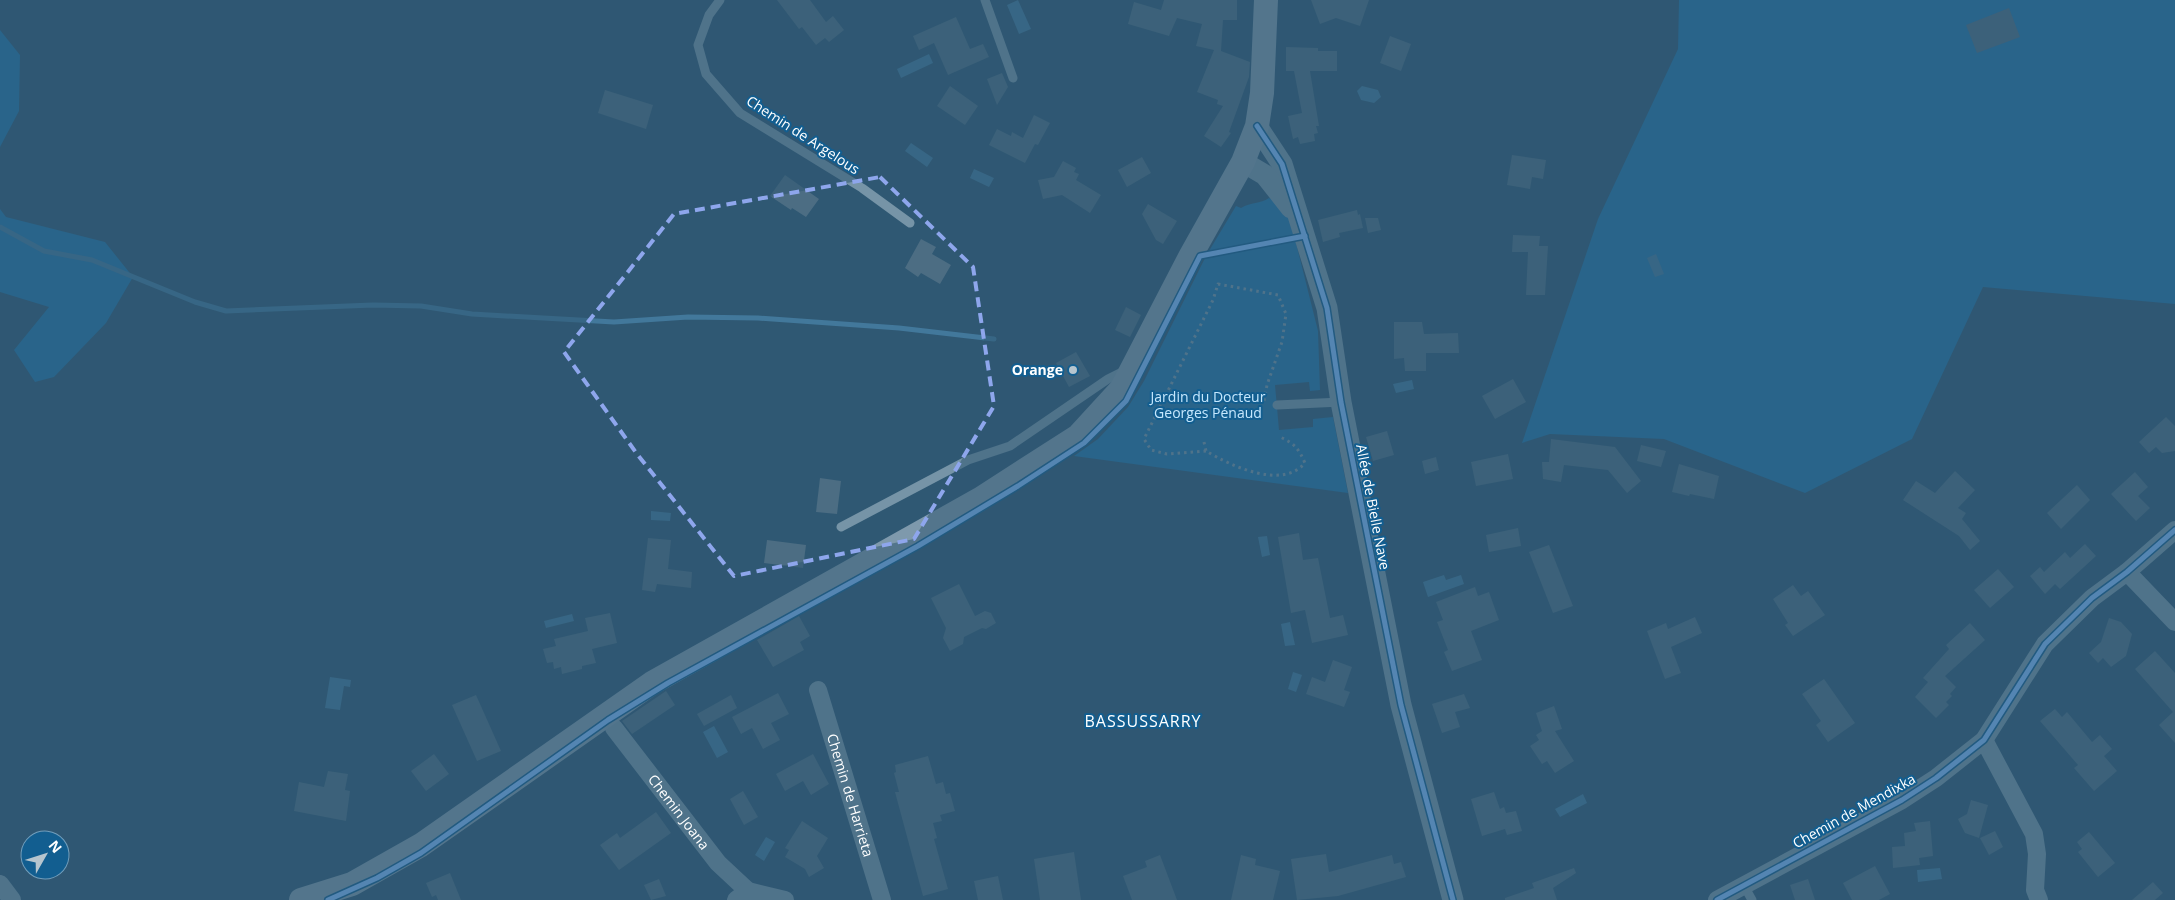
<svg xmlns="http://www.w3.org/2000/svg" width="2175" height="900" font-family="'Open Sans',sans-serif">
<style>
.green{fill:#2373a6}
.water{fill:#42789b}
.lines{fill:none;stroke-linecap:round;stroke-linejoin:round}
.stream{stroke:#42789b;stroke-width:5}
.building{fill:#4c6d83}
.path{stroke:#7694a7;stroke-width:3;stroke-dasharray:2.5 4;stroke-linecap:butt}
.service{stroke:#7694a7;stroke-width:9}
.minor{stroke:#7694a7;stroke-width:18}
.tertiary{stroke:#7694a7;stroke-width:21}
.secondary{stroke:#7e99ac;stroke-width:24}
.cycleway-casing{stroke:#125e90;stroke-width:8}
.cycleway{stroke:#80bcff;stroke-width:5}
.marked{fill:none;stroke:#8ea6ec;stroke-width:4;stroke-dasharray:10 6;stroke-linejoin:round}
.poi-dot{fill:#b6c5ce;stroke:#125e90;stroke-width:2}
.labels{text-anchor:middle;stroke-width:4;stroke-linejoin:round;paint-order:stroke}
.street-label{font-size:14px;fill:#fff;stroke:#125e90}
.poi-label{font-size:14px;font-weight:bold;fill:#fff;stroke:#125e90;text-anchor:end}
.park-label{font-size:14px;fill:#c5e7fd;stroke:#125e90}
.quarter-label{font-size:16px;letter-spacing:1px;fill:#fff;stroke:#125e90}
</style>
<rect width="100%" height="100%" fill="#2f5873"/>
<g class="green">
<path d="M1679 0H2175V304L1983 287 1912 439 1805 493 1664 439 1550 434 1522 443 1598 219 1678 49Z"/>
<path d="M0 30 20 55 19 111 0 147Z"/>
<path d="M1269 198C1282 205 1287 214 1292 227L1318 331 1320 390 1310 391 1309 382 1275 385 1279 430 1313 427V419L1333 417 1348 493 1074 456 1098 439 1128 407 1144 381 1206 256 1236 206 1241 208C1251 202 1260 204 1269 198Z"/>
<path d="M0 209 6 217 105 242 133 277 106 323 54 377 35 382 14 350 49 307 0 292Z"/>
</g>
<g class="water">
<path d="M1018 0 1031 29 1019 34 1007 5Z"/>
<path d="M929 54 933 63 901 78 897 69Z"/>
<path d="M1362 86 1378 90 1381 97 1374 103 1361 100 1357 91Z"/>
<path d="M911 143 933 158 927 167 905 151Z"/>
<path d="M974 169 994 178 989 187 970 178Z"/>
<path d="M1656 254 1664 274 1655 277 1647 258Z"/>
<path d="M1412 380 1414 389 1396 393 1393 384Z"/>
<path d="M651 511 671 513 670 521 651 520Z"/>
<path d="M1267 536 1270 555 1262 557 1258 537Z"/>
<path d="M1444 575 1446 580 1461 575 1464 584 1428 597 1423 582Z"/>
<path d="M572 614 574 621 546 628 544 621Z"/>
<path d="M1290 622 1295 645 1285 646 1281 624Z"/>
<path d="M1293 672 1302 675 1296 692 1288 689Z"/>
<path d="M330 677 351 680 350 687 344 686 340 710 325 708Z"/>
<path d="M714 726 728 752 717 758 703 732Z"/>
<path d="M1583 794 1587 803 1560 817 1555 809Z"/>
<path d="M766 837 775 842 764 861 755 855Z"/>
<path d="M1940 868 1942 879 1918 882 1917 870Z"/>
</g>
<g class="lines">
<path class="stream" d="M0 227 44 251 92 260 195 302 226 311 373 305 421 306 472 314 614 322 688 317 758 318 899 328 994 339"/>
</g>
<g class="building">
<path d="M777 0H810L826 22 833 16 844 30 829 42 825 38 816 45 802 27 799 29Z"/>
<path d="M1164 0H1237V20H1223L1221 51 1250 62 1249 77 1229 132 1231 133 1221 147 1204 136 1223 106 1217 104 1218 100 1197 92 1214 50 1196 46 1202 24 1177 18 1169 36 1128 24 1134 2 1161 10Z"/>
<path d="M1311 0H1369L1360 26 1336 18 1320 24Z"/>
<path d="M2009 8 2020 37 1977 53 1966 25Z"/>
<path d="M956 17 970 49 983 44 989 57 948 75 934 43 919 50 913 36Z"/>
<path d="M1390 36 1411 44 1401 71 1380 63Z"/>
<path d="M1286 47 1318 48V51H1337V71H1310L1319 126H1316L1318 133 1314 134 1315 141 1300 144 1298 137 1293 139 1288 116 1302 113 1294 71H1286Z"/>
<path d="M1002 73 1008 87 997 105 987 79Z"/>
<path d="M950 86 978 106 965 125 937 106Z"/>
<path d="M605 90 653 105 646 129 598 113Z"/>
<path d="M1034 115 1050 123 1038 145 1035 144 1025 163 989 145 997 129 1011 136 1012 132 1023 138Z"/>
<path d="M1512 155 1546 160 1543 179 1532 177 1530 189 1507 185Z"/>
<path d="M1142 157 1151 173 1127 187 1118 170Z"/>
<path d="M1063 161 1076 168 1074 172 1079 174 1076 180 1101 195 1090 213 1062 195 1043 199 1038 180 1054 177Z"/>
<path d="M785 175 819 199 806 217 792 208 791 210 770 196Z"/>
<path d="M1148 204 1177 221 1163 244 1156 240 1142 214Z"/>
<path d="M1357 210 1358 215 1360 214 1363 228 1339 233 1340 237 1323 242 1318 220Z"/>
<path d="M1365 218H1378L1381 230 1368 233Z"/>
<path d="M1513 235 1540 236 1539 246H1548L1545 295H1526L1528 252H1512Z"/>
<path d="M921 239 936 247 932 254 951 265 940 284 921 273 918 277 905 268Z"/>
<path d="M1126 307 1141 315 1130 337 1115 330Z"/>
<path d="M1394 322H1422L1424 334 1458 333 1459 353H1426V371H1405L1404 358 1394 359Z"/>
<path d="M1076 352 1090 376 1069 387 1056 363Z"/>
<path d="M1513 379 1526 402 1495 419 1482 396Z"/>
<path d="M2166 417 2175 426V451L2162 453 2156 447 2149 453 2139 442Z"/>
<path d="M1387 431 1394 455 1373 461 1366 437Z"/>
<path d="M1551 439 1615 447 1641 481 1627 493 1608 470 1564 465 1561 482 1543 479 1542 462H1549Z"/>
<path d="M1641 445 1666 451 1661 467 1637 461Z"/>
<path d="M1508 454 1513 479 1476 486 1471 462Z"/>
<path d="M1436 457 1439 470 1425 474 1422 461Z"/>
<path d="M1679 464 1719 476 1714 499 1690 494 1689 496 1672 492Z"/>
<path d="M1955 471 1975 490 1958 508 1966 513 1962 519 1980 541 1970 550 1959 536 1903 500 1916 481 1935 493Z"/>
<path d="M2135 472 2148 487 2138 496 2150 508 2136 521 2111 494Z"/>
<path d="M820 478 841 481 837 514 816 512Z"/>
<path d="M2077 485 2090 500 2061 529 2047 513Z"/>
<path d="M1518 528 1521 546 1489 552 1486 535Z"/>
<path d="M1299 533 1303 560 1318 558 1330 618 1343 615 1348 635 1312 643 1305 610 1291 613 1278 537Z"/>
<path d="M648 538 671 540 668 569 692 572 691 588 657 584 655 592 642 590Z"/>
<path d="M767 540 806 545 803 568 764 563Z"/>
<path d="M2085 544 2096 556 2060 589 2055 584 2045 594 2030 576 2040 567 2044 572 2065 552 2070 558Z"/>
<path d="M1549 545 1573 606 1553 613 1529 552Z"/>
<path d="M1998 569 2014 587 1990 608 1974 590Z"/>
<path d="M959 584 975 616 985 611 991 613 996 623 986 629 982 628 964 637 963 644 950 651 943 638 946 628 931 598Z"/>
<path d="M1793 585 1801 596 1808 591 1825 615 1793 636 1785 625 1788 623 1773 599Z"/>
<path d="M1475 587 1478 596 1489 592 1499 620 1471 631 1482 660 1452 671 1444 652 1448 650 1437 622 1443 620 1436 602Z"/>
<path d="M610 613 617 643 592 649 596 663 582 666V669L562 674 561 667 554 669 553 662 547 663 543 649 556 646 554 639 588 631 585 618Z"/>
<path d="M799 616 810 636 800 642 804 650 773 667 757 640Z"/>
<path d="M1695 617 1702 633 1671 647 1681 673 1665 679 1647 631 1666 623 1668 629Z"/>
<path d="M2109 618 2121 622 2132 634 2126 656 2111 667 2103 658 2098 663 2089 653 2101 642Z"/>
<path d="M1970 623 1985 640 1945 676 1956 687 1950 694 1952 696 1946 702 1949 705 1936 718 1915 697 1928 682 1923 678 1949 649 1946 645Z"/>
<path d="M2155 651 2175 673V743L2159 725 2173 712 2135 669Z"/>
<path d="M1333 660 1352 667 1344 690 1350 692 1344 707 1306 694 1312 677 1325 682Z"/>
<path d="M1824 679 1855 723 1828 742 1816 725 1821 721 1802 694Z"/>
<path d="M666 691 675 705 632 734 622 721Z"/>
<path d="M778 693 789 714 771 723 780 740 763 749 752 728 741 734 732 717Z"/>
<path d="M1464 694 1470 708 1455 712 1460 727 1442 733 1432 704Z"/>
<path d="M476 695 501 751 477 761 452 705Z"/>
<path d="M731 695 737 708 704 726 697 714Z"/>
<path d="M1554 706 1562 729 1555 731 1574 761 1555 773 1547 761 1542 764 1530 746 1539 740 1536 735 1542 731 1536 713Z"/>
<path d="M2055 709 2062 717 2067 712 2092 742 2100 735 2112 749 2104 756 2117 771 2094 791 2074 768 2078 765 2040 721Z"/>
<path d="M434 754 449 774 426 791 411 771Z"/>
<path d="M813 754 829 784 811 795 803 781 785 791 776 774Z"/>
<path d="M928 756 936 784 943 782 946 794 950 793 955 811 940 815 942 821 933 823 937 838 934 839 948 889 923 896 895 792H899L894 773 896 772 895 765Z"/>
<path d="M328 771 348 774 345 790 350 791 346 821 294 811 299 782 324 787Z"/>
<path d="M743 791 758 817 744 825 730 799Z"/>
<path d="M1494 792 1500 809 1504 807 1506 813 1516 811 1522 831 1507 835 1505 829 1482 836 1471 799Z"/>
<path d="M1971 800 1988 805 1979 838 1965 833 1958 819 1967 814Z"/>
<path d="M656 812 671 833 619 870 600 845 617 833 620 838Z"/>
<path d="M802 821 828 838 817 856 824 868 809 877 805 869 785 857 789 850 785 848Z"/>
<path d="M1930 821 1933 856 1919 858 1920 865 1893 868 1892 847 1905 846 1904 833 1916 831 1914 823Z"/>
<path d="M1995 831 2003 847 1989 855 1980 838Z"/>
<path d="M2089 832 2115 863 2098 877 2078 852 2082 849 2077 842Z"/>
<path d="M1074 852 1081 900H1040L1034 859Z"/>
<path d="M1326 854 1329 872 1392 855 1394 864 1401 862 1406 877 1338 896 1297 900 1291 859Z"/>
<path d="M1160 855 1177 900H1132L1123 876 1147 867 1145 861Z"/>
<path d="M1241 855 1256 859 1255 865 1280 871 1273 900H1231Z"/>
<path d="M1875 866 1890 894 1879 900H1852L1843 883Z"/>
<path d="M1574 868 1576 873 1553 888 1557 900H1505V898L1534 888 1532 883Z"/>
<path d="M450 873 461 900H438L436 895 432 897 426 883Z"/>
<path d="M998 876 1003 900H978L974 881Z"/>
<path d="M659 879 666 896 651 900 644 885Z"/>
<path d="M1808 879 1815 900H1795L1790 885Z"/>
<path d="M2153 882 2163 893 2155 900H2132Z"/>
</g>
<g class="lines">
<g class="path">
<path d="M1204 442 1206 451C1231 466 1282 490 1305 463 1299 449 1294 443 1280 437"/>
<path d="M1206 451 1167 454 1151 450 1144 439 1213 300 1218 284 1278 295 1286 314 1282 342 1267 385 1264 401"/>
</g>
<g class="service">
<path d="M720 0 709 15 698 45 706 74 740 113 862 188 910 223"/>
<path d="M985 0 1013 78"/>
<path d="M1277 405 1341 402"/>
<path d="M841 527 968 460 1010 446 1108 379 1124 371"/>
<path d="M1743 884 1752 900"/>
</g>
<g class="minor">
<path d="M2127 572 2175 622"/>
<path id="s1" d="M818 690 882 900"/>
<path id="s2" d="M614 728 718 863 748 891"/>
<path d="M1984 740 2034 834 2037 854 2035 890 2039 900"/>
<path d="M0 884 12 900"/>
<path d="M736 900 748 891 785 900"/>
<path d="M1717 900 1902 800 1936 778 1984 740 2045 644 2092 598 2127 572 2175 530"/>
</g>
<g class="tertiary">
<path d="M1257 126 1282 164 1327 308 1341 402 1401 705 1453 900"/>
<path d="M1243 162 1265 175 1291 208"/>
</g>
<path class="secondary" d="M301 900 352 884 421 845 652 683 980 499 1078 436 1122 388 1191 255 1243 162 1257 126 1262 93 1266 0"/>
<g class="cycleway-casing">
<g id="cycleway">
<path d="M1257 126 1282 164 1327 308 1341 402 1401 705 1453 900"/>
<path d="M328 900 377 878 421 853 608 720 668 683 918 546 1018 486 1084 443 1126 401 1200 256 1305 236"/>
<path d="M1717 900 1902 800 1936 778 1984 740 2045 644 2092 598 2127 572 2175 530"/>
</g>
</g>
<use href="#cycleway" class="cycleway"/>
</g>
<path d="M0 0H2175V900H0ZM880 177 973 267 994 406 914 539 734 576 637 454 564 352 674 214Z" fill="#2f5873" fill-opacity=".55" fill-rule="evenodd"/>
<path class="marked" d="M880 177 973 267 994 406 914 539 734 576 637 454 564 352 674 214Z"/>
<circle class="poi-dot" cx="1073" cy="370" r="5"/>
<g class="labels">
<g class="street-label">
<text transform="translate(803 135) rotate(33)" y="5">Chemin de Argelous</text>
<text transform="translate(1373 507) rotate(79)" y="5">Allée de Bielle Nave</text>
<text dy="5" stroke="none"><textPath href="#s1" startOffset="110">Chemin de Harrieta</textPath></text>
<text transform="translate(1854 811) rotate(-29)" y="5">Chemin de Mendixka</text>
<text dy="5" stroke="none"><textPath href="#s2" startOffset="106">Chemin Joana</textPath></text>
</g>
<g class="poi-label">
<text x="1063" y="375">Orange</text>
</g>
<g class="park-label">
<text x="1208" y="402">Jardin du Docteur<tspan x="1208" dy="16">Georges Pénaud</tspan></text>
</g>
<g class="quarter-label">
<text x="1143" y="727">BASSUSSARRY</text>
</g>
</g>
<g transform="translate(45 855) rotate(51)"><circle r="24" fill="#125e90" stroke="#719ebc"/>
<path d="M0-4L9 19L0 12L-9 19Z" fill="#b6c5ce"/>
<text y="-8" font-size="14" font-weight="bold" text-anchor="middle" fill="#ffffff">N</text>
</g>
</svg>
